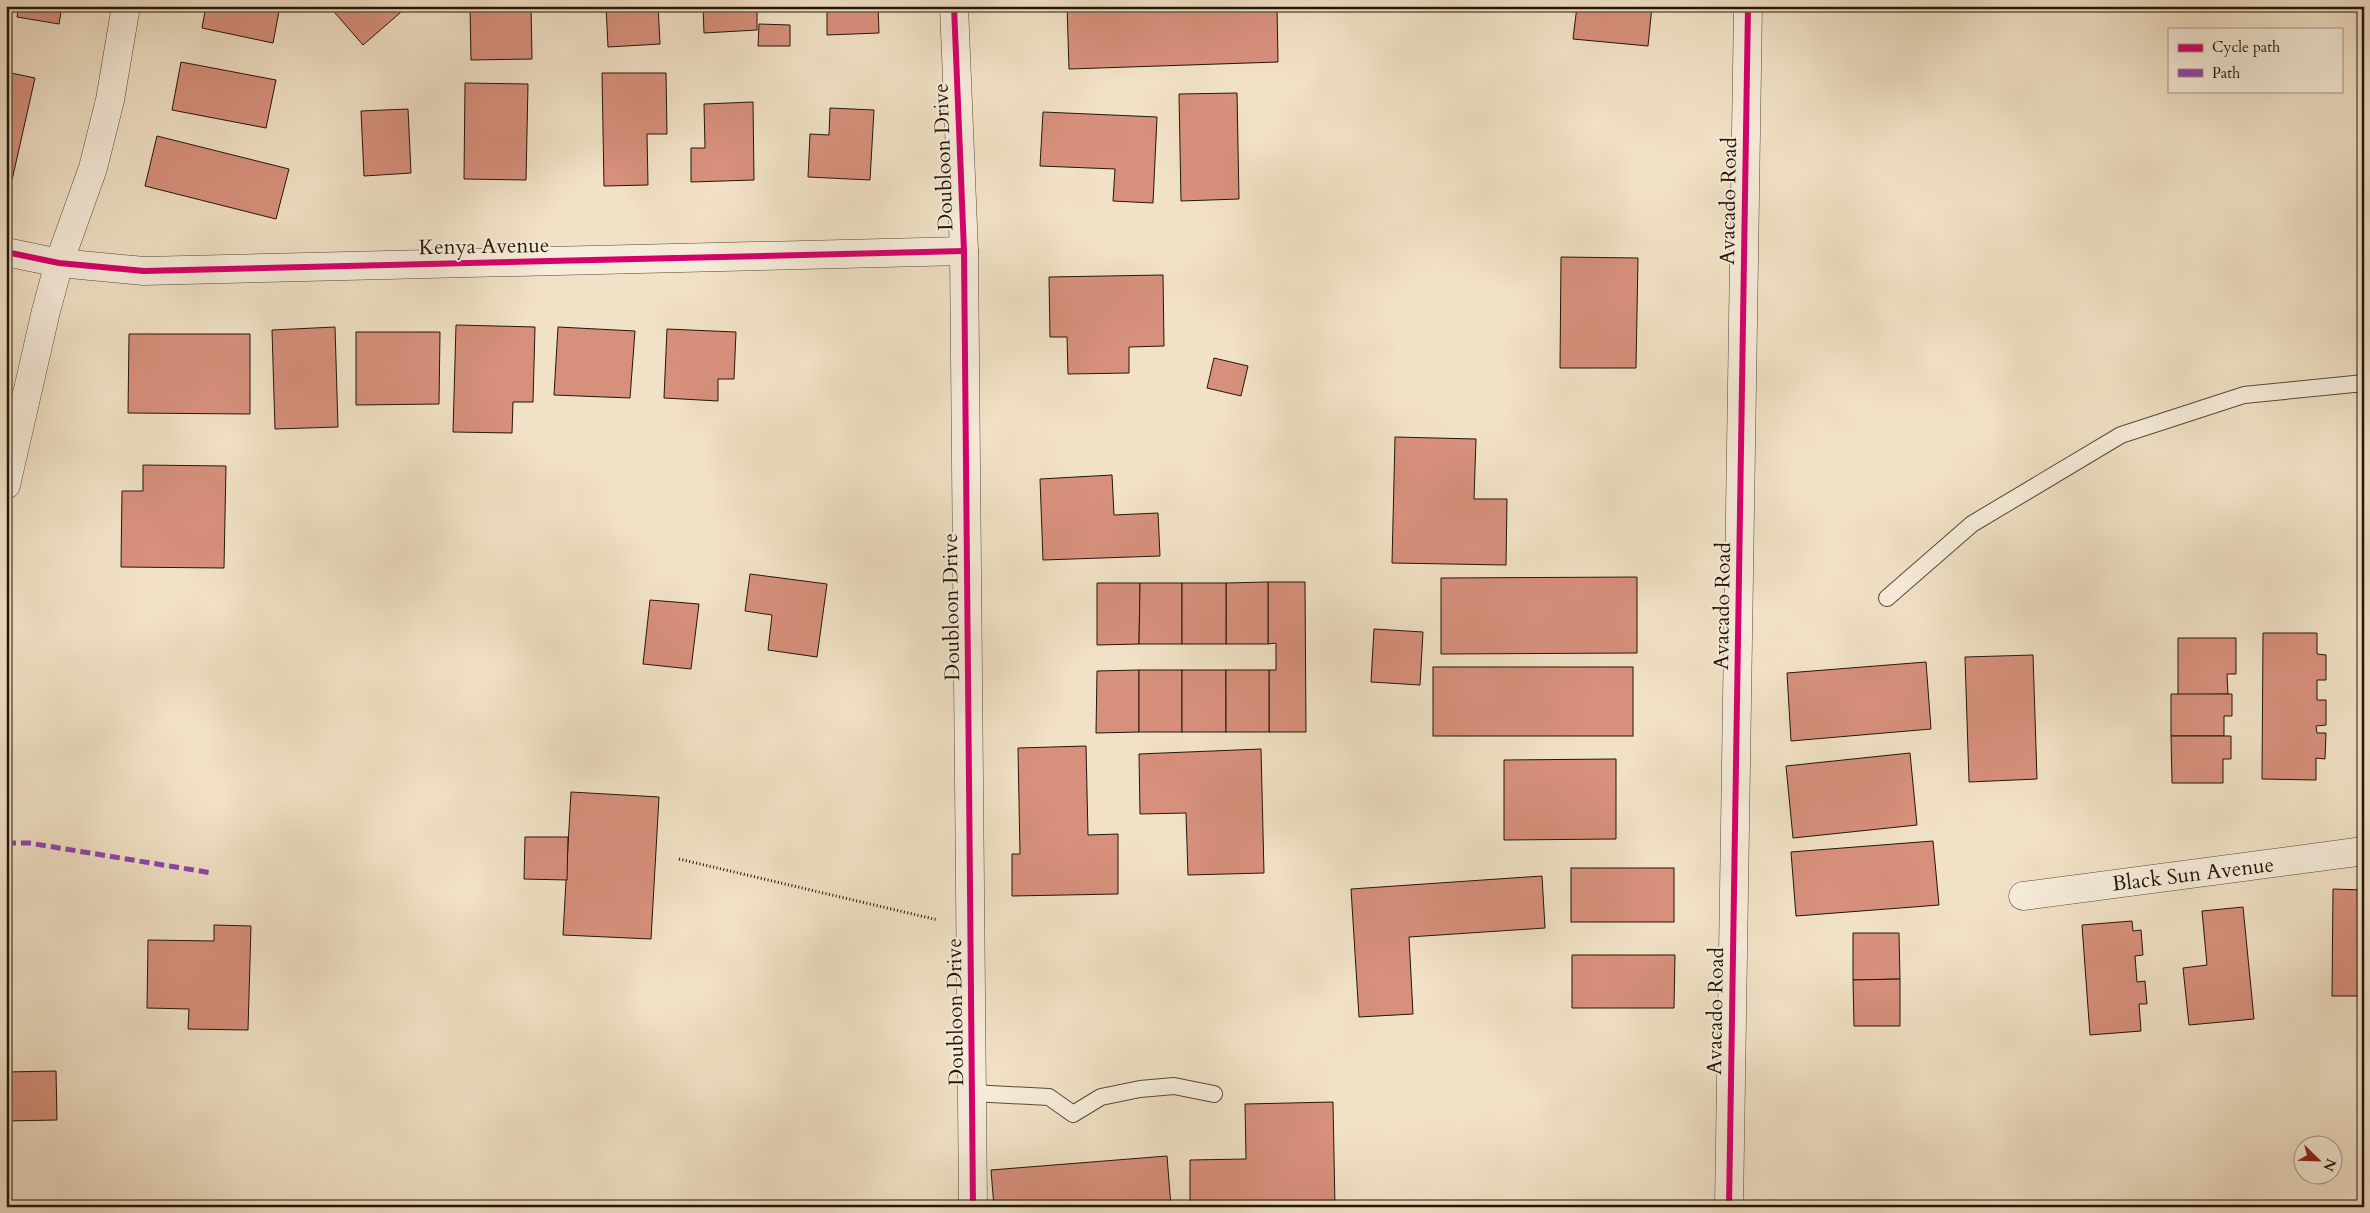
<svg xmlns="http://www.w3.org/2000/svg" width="2370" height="1213" font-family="Cardo,serif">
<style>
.building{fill:#d7907c;stroke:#231609}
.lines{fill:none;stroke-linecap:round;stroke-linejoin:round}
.service-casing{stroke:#564938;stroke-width:18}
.minor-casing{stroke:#564938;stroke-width:29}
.path{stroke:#231609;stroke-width:3;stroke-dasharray:1 2.5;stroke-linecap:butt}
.service{stroke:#f6ecda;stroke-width:16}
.minor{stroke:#f6ecda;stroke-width:28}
.quiet{stroke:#8e44ad;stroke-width:5;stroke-dasharray:10 5;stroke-linecap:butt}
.cycleway-casing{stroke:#f6ecda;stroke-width:9}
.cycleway{stroke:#d6006c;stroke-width:6}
.labels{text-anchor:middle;stroke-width:4;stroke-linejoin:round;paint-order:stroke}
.street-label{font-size:21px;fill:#231609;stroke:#f6ecda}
</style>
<rect width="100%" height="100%" fill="#f1e1c6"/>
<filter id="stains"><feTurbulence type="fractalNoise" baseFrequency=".004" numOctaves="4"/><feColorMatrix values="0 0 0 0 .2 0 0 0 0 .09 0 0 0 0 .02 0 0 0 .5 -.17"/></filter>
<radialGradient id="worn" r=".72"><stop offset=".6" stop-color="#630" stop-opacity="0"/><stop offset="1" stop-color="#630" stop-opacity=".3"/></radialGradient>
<g class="building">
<path d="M19 6H62L59 24 17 17Z"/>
<path d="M206 6H280L273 43 202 28Z"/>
<path d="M329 6H408L363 45Z"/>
<path d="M470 6H531L532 59 471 60Z"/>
<path d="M606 6H658L660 44 608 47Z"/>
<path d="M703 6H757V30L704 33Z"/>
<path d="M827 6H878L879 33 827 35Z"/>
<path d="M1067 6H1277L1278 62 1069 69Z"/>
<path d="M1577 6H1652L1648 46 1573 39Z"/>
<path d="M759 24 790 25V46H758Z"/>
<path d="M181 62 276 80 266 128 172 110Z"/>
<path d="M6 72 35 78 12 180 6 178Z"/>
<path d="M602 73H666L667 134H647L648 185 604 186Z"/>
<path d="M465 83 528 84 526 180 464 179Z"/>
<path d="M1237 93 1239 199 1181 201 1179 94Z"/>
<path d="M753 102 754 180 691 182V148H705L704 104Z"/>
<path d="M830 108 874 110 870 180 808 177 810 134 829 135Z"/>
<path d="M408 109 411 173 364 176 361 111Z"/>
<path d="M1043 112 1157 117 1153 203 1113 201 1115 169 1040 166Z"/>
<path d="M157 136 289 169 276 219 145 186Z"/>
<path d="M1561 257 1638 258 1636 368H1560Z"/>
<path d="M1163 275 1164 346 1129 347V373L1068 374 1067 337H1050L1049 277Z"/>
<path d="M456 325 535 327 533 402H513L512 433 453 432Z"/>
<path d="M335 327 338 427 275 429 272 330Z"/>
<path d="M558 327 635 331 630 398 554 395Z"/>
<path d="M667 329 736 332 734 379H718V401L664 398Z"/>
<path d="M356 332H440L439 404 356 405Z"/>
<path d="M129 334H250V414L128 413Z"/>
<path d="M1214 358 1248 366 1241 396 1207 388Z"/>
<path d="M1395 437 1476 439 1474 499H1507L1506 565 1392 563Z"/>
<path d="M143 465 226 466 224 568 121 567 122 491H143Z"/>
<path d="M1112 475 1114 515 1158 513 1160 556 1043 560 1040 479Z"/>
<path d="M750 574 827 584 817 657 768 650 772 615 745 611Z"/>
<path d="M1637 577V653L1441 654V578Z"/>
<path d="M1268 582H1305L1306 732H1269V670H1276V643L1268 644Z"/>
<path d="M1268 582V644H1226V583Z"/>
<path d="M1097 583H1140L1139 644 1097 645Z"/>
<path d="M1140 583H1182V644H1139Z"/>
<rect x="1182" y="583" width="44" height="61"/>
<path d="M650 600 699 604 691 669 643 664Z"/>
<path d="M1374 629 1423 632 1420 685 1371 682Z"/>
<path d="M2263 633H2317V654L2326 655V680H2317V700H2326V725L2316 726 2317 733H2326L2325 759 2316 758V780L2262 779Z"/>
<path d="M2178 638H2236V674H2227L2228 694 2178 695Z"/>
<path d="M2033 655 2037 779 1969 782 1965 657Z"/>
<path d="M1926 662 1931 729 1791 741 1787 673Z"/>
<rect x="1433" y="667" width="200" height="69"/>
<path d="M1139 670V732L1096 733 1097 671Z"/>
<rect x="1139" y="670" width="43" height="62"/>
<rect x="1182" y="670" width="44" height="62"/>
<rect x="1226" y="670" width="43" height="62"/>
<path d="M2171 694H2232V716H2224V736H2171Z"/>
<path d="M2171 736H2231V759H2223V783H2172Z"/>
<path d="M1086 746 1088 835 1118 834V894L1012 896V854H1020L1018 748Z"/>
<path d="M1261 749 1264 873 1188 875 1186 813 1140 814 1139 754Z"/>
<path d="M1910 753 1917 825 1793 838 1786 766Z"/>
<path d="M1616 759V839L1504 840V760Z"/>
<path d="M571 792 659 797 651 939 563 935Z"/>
<path d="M525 837H568L567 880 524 879Z"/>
<path d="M1933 841 1939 905 1796 916 1791 852Z"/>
<rect x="1571" y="868" width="103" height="54"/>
<path d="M1542 876 1545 928 1409 937 1413 1014 1359 1017 1351 889Z"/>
<path d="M2333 889 2364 890V996H2332Z"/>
<path d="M2243 907 2254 1019 2189 1025 2183 968 2207 965 2202 911Z"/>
<path d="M2132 921 2133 931 2141 930 2143 955 2135 956 2137 982 2145 981 2147 1004H2139L2141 1031 2090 1035 2082 925Z"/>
<path d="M214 925 251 926 248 1030 188 1029 189 1009 147 1008 148 940 214 941Z"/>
<path d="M1853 933H1899L1900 979 1853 980Z"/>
<path d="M1572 955H1675L1674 1008H1572Z"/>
<path d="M1900 979V1026H1854L1853 980Z"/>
<path d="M56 1071 57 1120 6 1121V1072Z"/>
<path d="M1333 1102 1335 1207H1190V1160L1246 1159 1245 1104Z"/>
<path d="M1167 1156 1171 1207H994L991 1170Z"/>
</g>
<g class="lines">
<g class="service-casing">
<g id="service">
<path d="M1887 598 1972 524 2121 435 2244 395 2364 383"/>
<path d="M972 1093 1049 1097 1073 1114 1101 1097 1140 1089 1174 1086 1214 1094"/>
</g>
</g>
<g class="minor-casing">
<g id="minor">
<path d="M954 6 964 251 973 1207"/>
<path d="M6 252 59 263 144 271 964 251"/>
<path d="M6 485 46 311 59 263 93 168 110 100 126 6"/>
<path d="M2023 896 2364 851"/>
<path d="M1729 1207 1748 6"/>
</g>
</g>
<path class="path" d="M679 859 938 920"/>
<use href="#service" class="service"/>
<use href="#minor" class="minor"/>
<path class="quiet" d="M6 843H29L212 873"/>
<g class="cycleway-casing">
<g id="cycleway">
<path d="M954 6 964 251 973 1207"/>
<path d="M6 252 59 263 144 271 964 251"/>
<path d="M1729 1207 1748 6"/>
</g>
</g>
<use href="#cycleway" class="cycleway"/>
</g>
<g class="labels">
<g class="street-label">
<text transform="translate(943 157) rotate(-92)" y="7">Doubloon Drive</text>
<text transform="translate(1728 201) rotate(-89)" y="7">Avacado Road</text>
<text transform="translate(484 246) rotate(-1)" y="7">Kenya Avenue</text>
<text transform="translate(1722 606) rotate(-89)" y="7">Avacado Road</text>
<text transform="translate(951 607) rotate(-91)" y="7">Doubloon Drive</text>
<text transform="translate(2193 874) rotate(-7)" y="7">Black Sun Avenue</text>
<text transform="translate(1715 1011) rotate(-89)" y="7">Avacado Road</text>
<text transform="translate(955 1012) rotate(-91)" y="7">Doubloon Drive</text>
</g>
</g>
<rect width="2370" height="1213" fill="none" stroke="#f1e1c6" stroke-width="25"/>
<rect x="8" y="8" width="2355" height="1198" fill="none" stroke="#231609" stroke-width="2.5"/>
<rect x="12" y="12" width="2345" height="1188" fill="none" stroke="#231609"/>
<rect x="2168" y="28" width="175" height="65" fill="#f6ecda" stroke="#a29686"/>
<rect x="2178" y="44" width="25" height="8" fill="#d6006c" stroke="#a29686"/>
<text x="2212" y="52" font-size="15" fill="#231609">Cycle path</text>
<rect x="2178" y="69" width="25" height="8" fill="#8e44ad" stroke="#a29686"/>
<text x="2212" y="78" font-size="15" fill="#231609">Path</text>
<g transform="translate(2318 1160) rotate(113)"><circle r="24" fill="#f6ecda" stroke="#a29686"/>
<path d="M0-4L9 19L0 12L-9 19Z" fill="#8f2418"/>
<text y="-8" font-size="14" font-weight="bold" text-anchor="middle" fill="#231609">N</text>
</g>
<rect width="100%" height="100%" filter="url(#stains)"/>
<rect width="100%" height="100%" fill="url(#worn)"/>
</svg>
